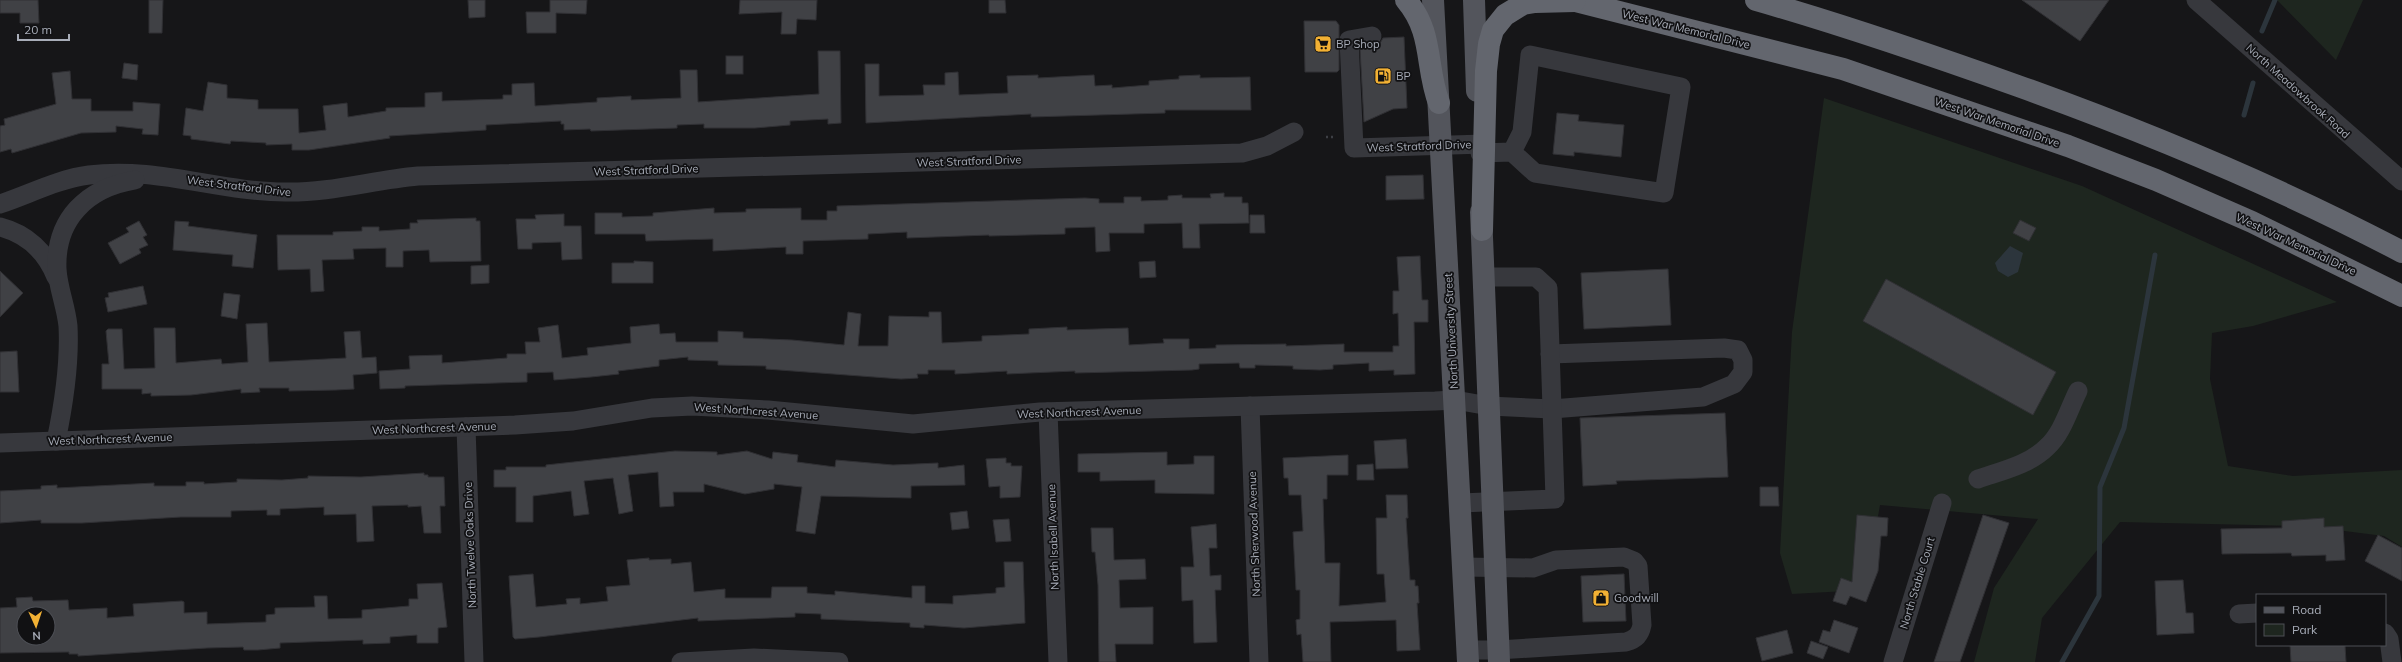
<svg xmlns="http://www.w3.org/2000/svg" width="2402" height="662" font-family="Mulish,sans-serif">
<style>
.green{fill:#1e261f}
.water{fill:#2c353c}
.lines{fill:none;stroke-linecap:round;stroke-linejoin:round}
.stream{stroke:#2c353c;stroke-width:5}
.building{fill:#404145;stroke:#303034;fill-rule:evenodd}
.path{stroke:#3d3f44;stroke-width:2.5;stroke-dasharray:2 3;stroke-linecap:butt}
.minor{stroke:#37383d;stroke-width:19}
.major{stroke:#53555c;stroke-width:22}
.highway{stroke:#63666e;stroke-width:22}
.labels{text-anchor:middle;stroke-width:3.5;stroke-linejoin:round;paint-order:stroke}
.street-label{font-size:11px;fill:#a8adb8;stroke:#111113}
.poi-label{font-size:11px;fill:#a8adb8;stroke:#111113;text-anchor:start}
</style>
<rect width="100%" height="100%" fill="#161618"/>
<g class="green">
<path d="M2277 0H2363L2336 60Z"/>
<path d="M1824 98 2082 186 2337 302 2253 326 2212 333 2210 379 2228 466 2293 476 2402 470V547L2384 536 2305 526 2120 522 2042 618 2035 662H1974L1994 588 2038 519 1880 505 1865 590 1792 594 1780 553 1792 332Z"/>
</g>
<path class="water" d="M2010 246 2023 253 2018 272 2008 277 1998 271 1995 263Z"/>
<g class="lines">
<g class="stream">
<path d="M2262 31 2275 0"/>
<path d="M2244 115 2253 83"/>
<path d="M2062 662 2099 596 2100 487 2124 428 2155 255"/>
</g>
</g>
<g class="building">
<path d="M0 0H38L39 23H20V13H0Z"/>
<path d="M149 0H163L162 33H149Z"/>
<path d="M468 0H485V17L469 18Z"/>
<path d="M550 0H587L586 14 556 13V33H527L526 12H550Z"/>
<path d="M740 0H817L816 20 797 19 796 34H781L782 12 739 14Z"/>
<path d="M989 0H1005L1006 13H989Z"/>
<path d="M2022 0H2109L2080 41Z"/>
<path d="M1304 21H1336L1339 25V70L1337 72H1305Z"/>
<path d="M1404 37 1407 108 1393 109 1364 122 1360 49 1379 45 1383 38Z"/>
<path d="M818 51H840L841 123 828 124V119L790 121V125L755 128H704V124L677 125V128L591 131 590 129 564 130V124H561V121L486 125V130L389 136 390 138 309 150H292V144L266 145V143L231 141 230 144 191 139V136L183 135 186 108 203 111 208 82 227 85V98L258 100V109H298L299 133 326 130 323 106 347 103 348 117 386 111V108L425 107V93L442 92V101L503 99V95H512V84L534 83 535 106 597 102V98L631 96V100L681 98 680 70H697L698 102 819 94Z"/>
<rect x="726" y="56" width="17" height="18"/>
<path d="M124 63 138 65 137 80 122 78Z"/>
<path d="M865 64H879V96L924 95 923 85H945V73L958 72 959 95 1008 93 1007 76 1038 75V78L1094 75 1095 86 1112 85V88L1149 85V81L1179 79V76L1200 75V78L1250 77 1251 110H1165V113L1031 117V114L866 123Z"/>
<path d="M70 71 72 99H91V111H133V102L160 104 158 135 142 134 143 129 116 126V132L81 133 12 153 11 149 0 152V126L5 125 4 119 56 104 52 73Z"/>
<path d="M1557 113 1579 115 1578 121 1624 125 1621 157 1574 152V156L1553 154Z"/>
<path d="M1423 175 1424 199 1386 200V176Z"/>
<path d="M1224 193V197H1242V203H1248L1249 223 1199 224 1200 248H1183L1182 223 1144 224V233H1109L1110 251 1096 252 1095 227 1065 228V234L989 236V235L907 238V232L868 234V239L803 241V254H786V247L713 251V239L646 241 645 234H595V213H622V217L653 216V213L714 208V213L746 212V209L801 208V220H827V211H837V206L1085 198 1099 199V203H1124V197H1141V201L1168 200V196L1182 195V198H1211L1210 194Z"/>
<path d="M564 214V226H581L582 259 562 260 561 242 532 243V249H518L516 219H536L535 215Z"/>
<path d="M1250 215H1264L1265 233H1250Z"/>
<path d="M476 218V221H480L481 261 430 262 429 250 403 251V267H386V248L353 249 354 259 322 260 324 291 311 292 310 269 278 270 277 235H333V232L362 231V227H379V231L410 229V223H418L417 220Z"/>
<path d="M2020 220 2036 228 2029 241 2013 233Z"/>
<path d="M139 221 147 235 143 237 148 245 139 249 141 253 120 264 108 243 129 232 126 228Z"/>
<path d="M175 221 189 222 188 226 257 235 253 268 232 266 233 255 173 250Z"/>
<path d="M1420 256 1422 300H1428V322H1414L1415 374 1394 375V370L1369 371V363L1333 365V369L1320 370 1293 369V366L1255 365V368H1240L1239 363 1199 364V369L1192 370 1075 373V371L1007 374V371L955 374V370H928V374H917L918 378 901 379 766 369V366L718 365V361L688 360V357L659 360V366L618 371 619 374 591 377 554 380 553 372 527 373V382L405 386V388L380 389 379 371 410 369 409 356 442 355V363L507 358V354H526L525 342H540L538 328 558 325 562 358 588 355 587 348 631 343 630 327 659 324 660 334 675 333 676 342H718V331L743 332V338L792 340 844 345 848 312 861 314 858 346H888L889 316 929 317V312H941L942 343 982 341V336L1029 334V329L1067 327V330L1128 328 1129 345 1164 343 1163 339H1189V349L1216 348V345L1286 344V346L1344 344V352H1393V346H1399L1398 313 1393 314V291H1399L1397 257Z"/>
<path d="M634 261 653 262V283H612V263H634Z"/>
<path d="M1155 261 1156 277 1140 278 1139 262Z"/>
<path d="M489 265V283L471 284V266Z"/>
<path d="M1668 269 1671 325 1584 329 1581 273Z"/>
<path d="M0 271 23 293 0 317Z"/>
<path d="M1886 279 2056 372 2033 415 1863 321Z"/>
<path d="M143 286 147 304 108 312 105 298 109 297 108 293Z"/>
<path d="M224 293 240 295 237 319 221 316Z"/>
<path d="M267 323 269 362 346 358 344 332 360 331 362 358 376 357 377 373 353 375 354 389 336 390 289 391V388H259L260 392 241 393V389L191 395 151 396V393L142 394V389H102V364H109L106 331 108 329H122L124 369 155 368 154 328H175L176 363 221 359 222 364 248 362 246 324Z"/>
<path d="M17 351 19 392H0V352Z"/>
<path d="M1725 413 1728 477 1616 481 1617 484 1583 486 1580 418Z"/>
<path d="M1406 439 1408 468 1376 469 1374 441Z"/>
<path d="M675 451 717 452V455L747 451 772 459 773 452 798 455 797 462 835 467 836 460 893 465 938 463V468L964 465 965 485 911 486V498L821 496 815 534 796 531 802 487 774 484V489L745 494 704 484V492H673L674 506 660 507 658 472 628 475 633 511 619 514 613 478 584 481 589 514 574 516 571 491 533 496V522H516V487H494V470H506V467H546V465Z"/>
<path d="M1167 452V465L1194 464V456H1214V494L1155 493V480L1100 481V472H1078V454Z"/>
<path d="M1348 455V475H1327V499H1323L1325 563H1340L1339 606 1386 602 1384 574H1377L1376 518H1387L1386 495H1407L1408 518H1406L1410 580H1415V586H1418L1419 603H1417L1420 650 1397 651 1396 620 1330 622 1331 662H1303L1301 634 1297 635 1296 620 1300 619V590H1296L1293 532 1303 531 1301 495H1289L1288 478H1284L1283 458Z"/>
<path d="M1006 458V463H1011V466H1022L1020 497 1000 498V486L989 487 986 459Z"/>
<path d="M1373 464 1374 480H1357V465Z"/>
<path d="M424 473V475H428V477H444L445 506H440L441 533H424L421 506 408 507V505L372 506 374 541 357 542 356 514 324 515V507L280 509V515H267V510L231 511V517H181L82 523H41V520L0 523V491L41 489V486L57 485V488L154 483V486H186V482H204V484L237 482V479L282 480 308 478V476L361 477Z"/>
<path d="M1760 487H1778L1779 506H1760Z"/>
<path d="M967 511 969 528 952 530 950 513Z"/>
<path d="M1857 515 1888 518 1887 536H1881L1878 571 1866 602 1850 596 1846 605 1833 601 1841 578 1852 582Z"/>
<path d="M1983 515 2009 523 1960 662H1934Z"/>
<path d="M2324 518V527L2343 526 2345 560 2326 561V555L2292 556 2291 553 2222 554 2221 529 2282 528V521Z"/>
<path d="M1009 519 1011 541 996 542 993 520Z"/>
<path d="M1216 524 1217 548H1209L1210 576 1221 575V590H1215L1217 642 1194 643 1193 600 1182 601 1181 567H1194L1191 527Z"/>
<path d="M1091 528H1113L1114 560 1145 559 1146 579 1119 580 1120 608 1153 607V644H1115L1116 662H1099L1098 585 1095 552H1092Z"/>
<path d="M2378 535 2402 548V581L2365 561Z"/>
<path d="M649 558V560L671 559V564L691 562 694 592 725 589V598H771L772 587H807V593L835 595V591L912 598V586H925V603L953 604V596L996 593V588L1005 587 1004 562H1023L1025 623 964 628 924 625V628L910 627V623L821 619V614L795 613V617L698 621V618L539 637 515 639 513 637 509 576 533 574 536 607 567 604 566 599 580 598V604L608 601 606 587 630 585 627 560Z"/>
<path d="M1624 574 1626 621 1583 622 1581 576Z"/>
<path d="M2183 580 2186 613H2193L2194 633 2157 635 2155 581Z"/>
<path d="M442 583 447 627 438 628V643H417V635L390 637V643L363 644V640L280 643V648L258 650H244L243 647 207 648 78 656V654H69V652L0 653V608L17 607 16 598 32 597 33 601 68 600 69 610 107 608V618L134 616 133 604 182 601 184 602V613L207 612V624L266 622V615L275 614V608L315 607 314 596H327L328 619 362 618V610L409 606V599H418L417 584ZM24 614H48V638H24Z"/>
<path d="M1834 620 1858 628 1849 653 1819 642 1823 630 1830 632Z"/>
<path d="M1787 630 1793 653 1762 661 1756 638Z"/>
<path d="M1811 641 1828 647 1823 659 1807 653Z"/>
<path d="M2290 645H2345L2346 662H2291Z"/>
</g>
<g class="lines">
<path class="path" d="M1326 137H1335"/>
<g class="minor">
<path d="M2196 0 2402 181"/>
<path d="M1372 36 1349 40 1354 148 1484 144"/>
<path d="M1480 153 1512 152 1535 173 1664 193 1681 87 1530 55 1522 132 1512 152"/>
<path d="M0 204C30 194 58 179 89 175 155 166 220 192 285 192 330 193 373 180 418 176L1242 153 1267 146 1294 132"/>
<path d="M0 227C27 234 46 252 56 277"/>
<path d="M1250 406 1259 662"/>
<path d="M1048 412 1058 662"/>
<path d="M466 427 474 662"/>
<path d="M56 441C64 403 70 365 68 326 66 306 58 288 57 269 55 219 87 188 135 180"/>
<path d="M0 443 515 425 573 421 652 408 692 406 768 410 913 424 1040 412 1435 401 1455 400 1489 406 1552 409 1703 397 1734 384 1743 372V360L1738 350 1724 348 1550 354"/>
<path d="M1978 479C2001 471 2029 465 2047 447 2062 434 2069 409 2078 391"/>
<path d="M1461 503 1555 499 1548 288 1536 277H1484"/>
<path d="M1463 567 1533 568 1556 560 1624 557 1634 561 1638 566 1642 625C1640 635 1636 639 1626 642L1498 650H1467"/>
<path d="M2239 614 2257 613"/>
<path d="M2385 633 2389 639 2392 662"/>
<path d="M681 662 754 658 839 662"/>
<path d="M1893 662 1942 503"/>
</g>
<g class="major">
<path d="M1433 0 1468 662"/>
<path d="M1474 0 1477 91"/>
<path d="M1481 212 1499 662"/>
</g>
<g class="highway">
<path d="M1406 0C1434 33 1425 66 1439 103"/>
<path d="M1572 0 1843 69 2068 146 2156 180 2252 222 2402 296"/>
<path d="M1756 0C1844 25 1931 55 2018 86 2149 133 2279 187 2402 252"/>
<path d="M1482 230 1486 71 1489 44 1493 30 1505 15 1523 4 1535 2 1575 1"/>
</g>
</g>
<defs>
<g id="supermarket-square" transform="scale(0.9)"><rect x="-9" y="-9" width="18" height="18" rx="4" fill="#f2b134" stroke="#111113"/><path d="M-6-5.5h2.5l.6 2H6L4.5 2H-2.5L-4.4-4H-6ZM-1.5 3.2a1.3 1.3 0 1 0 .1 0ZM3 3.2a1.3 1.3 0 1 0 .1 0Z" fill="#111"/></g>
<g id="fuel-square" transform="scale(0.9)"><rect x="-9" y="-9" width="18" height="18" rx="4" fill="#f2b134" stroke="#111113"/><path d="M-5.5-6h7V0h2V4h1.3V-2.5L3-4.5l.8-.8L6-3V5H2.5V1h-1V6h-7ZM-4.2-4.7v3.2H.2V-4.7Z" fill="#111"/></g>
<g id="shop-square" transform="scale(0.9)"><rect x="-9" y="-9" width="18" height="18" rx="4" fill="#f2b134" stroke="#111113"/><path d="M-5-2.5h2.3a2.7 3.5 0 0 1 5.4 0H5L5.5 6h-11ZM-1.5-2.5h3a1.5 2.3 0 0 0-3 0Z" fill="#111"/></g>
</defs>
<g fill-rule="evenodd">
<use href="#supermarket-square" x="1323" y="44"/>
<use href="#fuel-square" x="1383" y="76"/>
<use href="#shop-square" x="1601" y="598"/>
</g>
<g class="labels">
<g class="street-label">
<text transform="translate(1686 29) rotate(14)" y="4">West War Memorial Drive</text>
<text transform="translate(2298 91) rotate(42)" y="4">North Meadowbrook Road</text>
<text transform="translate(1997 122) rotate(19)" y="4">West War Memorial Drive</text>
<text transform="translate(1419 146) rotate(-2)" y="4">West Stratford Drive</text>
<text transform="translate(969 161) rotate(-2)" y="4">West Stratford Drive</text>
<text transform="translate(646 170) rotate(-2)" y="4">West Stratford Drive</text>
<text transform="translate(239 186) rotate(7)" y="4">West Stratford Drive</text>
<text transform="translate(2296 244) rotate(25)" y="4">West War Memorial Drive</text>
<text transform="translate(1451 331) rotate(-93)" y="4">North University Street</text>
<text transform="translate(756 411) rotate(4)" y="4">West Northcrest Avenue</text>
<text transform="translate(1079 412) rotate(-2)" y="4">West Northcrest Avenue</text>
<text transform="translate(434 428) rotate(-2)" y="4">West Northcrest Avenue</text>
<text transform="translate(110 439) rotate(-2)" y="4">West Northcrest Avenue</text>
<text transform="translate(1254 534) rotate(-92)" y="4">North Sherwood Avenue</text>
<text transform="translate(1053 537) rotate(-92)" y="4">North Isabell Avenue</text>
<text transform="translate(470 545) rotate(-92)" y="4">North Twelve Oaks Drive</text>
<text transform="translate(1917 583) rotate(-73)" y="4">North Stable Court</text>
</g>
<g class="poi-label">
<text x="1336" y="48">BP Shop</text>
<text x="1396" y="80">BP</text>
<text x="1614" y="602">Goodwill</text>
</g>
</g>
<rect x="2256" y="594" width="130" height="52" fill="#111113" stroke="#4d4f55"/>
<rect x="2264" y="607" width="20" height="6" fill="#53555c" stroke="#4d4f55"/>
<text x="2292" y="614" font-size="12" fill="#a8adb8">Road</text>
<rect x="2264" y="624" width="20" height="12" fill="#1e261f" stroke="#4d4f55"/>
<text x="2292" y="634" font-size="12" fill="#a8adb8">Park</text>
<g transform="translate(36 626) rotate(177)"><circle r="19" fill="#111113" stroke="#4d4f55"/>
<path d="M0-3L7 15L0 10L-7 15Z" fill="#f2b134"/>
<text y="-6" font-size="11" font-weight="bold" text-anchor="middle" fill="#a8adb8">N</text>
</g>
<path d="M18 34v6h51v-6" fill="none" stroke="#a8adb8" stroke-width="2"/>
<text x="24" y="34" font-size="12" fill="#a8adb8" stroke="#111113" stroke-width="3" paint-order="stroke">20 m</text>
</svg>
